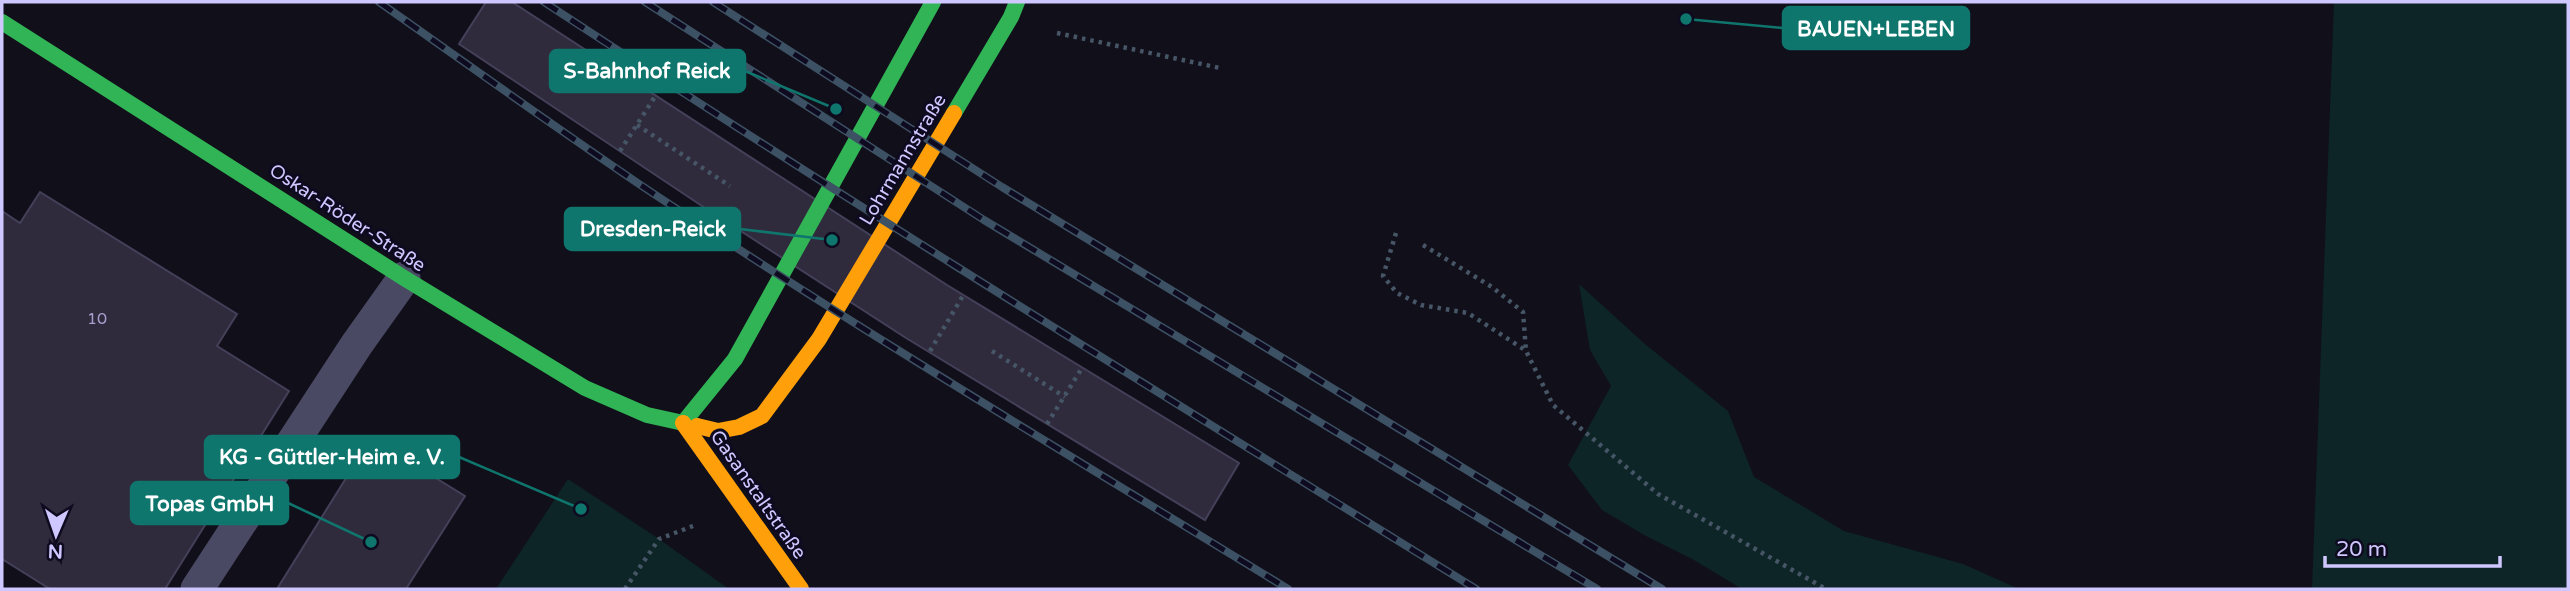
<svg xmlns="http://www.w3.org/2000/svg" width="2570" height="591" font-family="'Varela Round',sans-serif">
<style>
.green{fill:#0d2527}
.building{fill:#2f2b3d;stroke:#444059;stroke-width:2}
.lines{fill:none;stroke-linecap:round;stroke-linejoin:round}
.path{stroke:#465666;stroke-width:4.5;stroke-dasharray:3.5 5;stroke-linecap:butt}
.lane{stroke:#4a4964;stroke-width:33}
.fast{stroke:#30b455;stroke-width:16}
.slow{stroke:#ff9f0a;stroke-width:16}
.rail-casing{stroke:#3d5164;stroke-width:8}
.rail{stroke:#0e0a1f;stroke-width:5;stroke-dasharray:16;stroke-linecap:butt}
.labels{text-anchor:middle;stroke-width:6;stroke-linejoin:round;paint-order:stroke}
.number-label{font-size:16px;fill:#a7a0ce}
.street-label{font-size:19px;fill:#cfc7ff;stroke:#0e0a1f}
.leader{fill:none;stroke:#0f766e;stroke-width:2.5}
.callout-dot{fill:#0f766e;stroke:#0e0a1f;stroke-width:2.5}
.callout{fill:#0f766e;stroke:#0f766e;stroke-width:2.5}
.callout-label{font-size:21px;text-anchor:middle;font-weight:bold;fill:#fff}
</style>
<rect width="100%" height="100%" fill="#110f1a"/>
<g class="green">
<path d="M2334 2H2568V589H2312Z"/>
<path d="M1579 284 1645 344 1728 411 1754 477 1844 531 1963 564 2019 589H1742L1694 560 1646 536 1602 510 1568 465 1611 386 1590 350Z"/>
<path d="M568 479 659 539 729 589H496Z"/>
</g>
<g class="building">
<path d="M486 2H512L947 285 1239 463 1205 520 906 338 702 206 459 44Z"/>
<path d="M40 192 237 314 217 346 289 391 165 589H50L2 559V211L20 223Z"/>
<path d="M371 438 465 496 406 589H277Z"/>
</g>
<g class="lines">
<g class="path">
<path d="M1057 33 1220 68"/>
<path d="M637 125 730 186"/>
<path d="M620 151 656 95"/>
<path d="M1396 233 1383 276 1397 293 1421 305 1468 313 1525 350"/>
<path d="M1423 245 1492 287 1523 312 1526 351 1553 405 1658 494 1826 589"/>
<path d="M930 351 964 294"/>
<path d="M992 351 1065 397"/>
<path d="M1047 424 1082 368"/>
<path d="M625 589 659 539 693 526"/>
</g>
<path class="lane" d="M197 589 357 344 404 278"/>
<g class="fast">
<path d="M2 22 404 278 585 388 647 415 697 426"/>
<path d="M954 113 1011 17 1017 2"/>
<path d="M683 423 735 359 933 2"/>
</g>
<g class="slow">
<path d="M683 423 801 589"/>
<path d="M697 426 718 431 739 427 762 416 819 339 954 113"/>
</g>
<g class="rail-casing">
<g id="rail">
<path d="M379 2C470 66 559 130 651 192 860 330 1075 459 1288 589"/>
<path d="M544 2C851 204 1164 396 1476 589"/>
<path d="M645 2 984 220 1597 589"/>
<path d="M713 2 1002 187 1662 589"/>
</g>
</g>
<use href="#rail" class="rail"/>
</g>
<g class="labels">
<g class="number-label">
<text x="97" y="324">10</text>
</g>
<g class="street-label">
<text transform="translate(902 159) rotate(-59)" y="7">Lohrmannstraße</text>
<text transform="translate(348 217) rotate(33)" y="7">Oskar-Röder-Straße</text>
<text transform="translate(759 494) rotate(55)" y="7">Gasanstaltstraße</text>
</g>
</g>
<path class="leader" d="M1686 19L1783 28M836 109L745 71M832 240L740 229M581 509L459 457M371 542L288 503"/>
<g class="callout-dot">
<circle cx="1686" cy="19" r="7"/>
<circle cx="836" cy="109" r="7"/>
<circle cx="832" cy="240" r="7"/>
<circle cx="581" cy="509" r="7"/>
<circle cx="371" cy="542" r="7"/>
</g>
<g class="callout">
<rect x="1783" y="7" width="186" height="42" rx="7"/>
<rect x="550" y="50" width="195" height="42" rx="7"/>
<rect x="565" y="208" width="175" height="42" rx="7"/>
<rect x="205" y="436" width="254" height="42" rx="7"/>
<rect x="131" y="482" width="157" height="42" rx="7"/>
</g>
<g class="callout-label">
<text x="1876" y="36">BAUEN+LEBEN</text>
<text x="647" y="78">S-Bahnhof Reick</text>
<text x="653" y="236">Dresden-Reick</text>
<text x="332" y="464">KG - Güttler-Heim e. V.</text>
<text x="210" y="511">Topas GmbH</text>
</g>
<rect width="2570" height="591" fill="none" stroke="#cfc7ff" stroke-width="7"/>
<g transform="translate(56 535) rotate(182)" stroke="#0e0a1f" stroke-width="5" paint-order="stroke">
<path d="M0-5L12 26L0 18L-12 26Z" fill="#cfc7ff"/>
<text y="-10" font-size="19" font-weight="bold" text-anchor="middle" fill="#cfc7ff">N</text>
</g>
<path d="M2325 556v10h175v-10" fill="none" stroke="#cfc7ff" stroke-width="3.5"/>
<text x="2336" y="556" font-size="21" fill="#cfc7ff" stroke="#0e0a1f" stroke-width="5" paint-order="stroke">20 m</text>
</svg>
